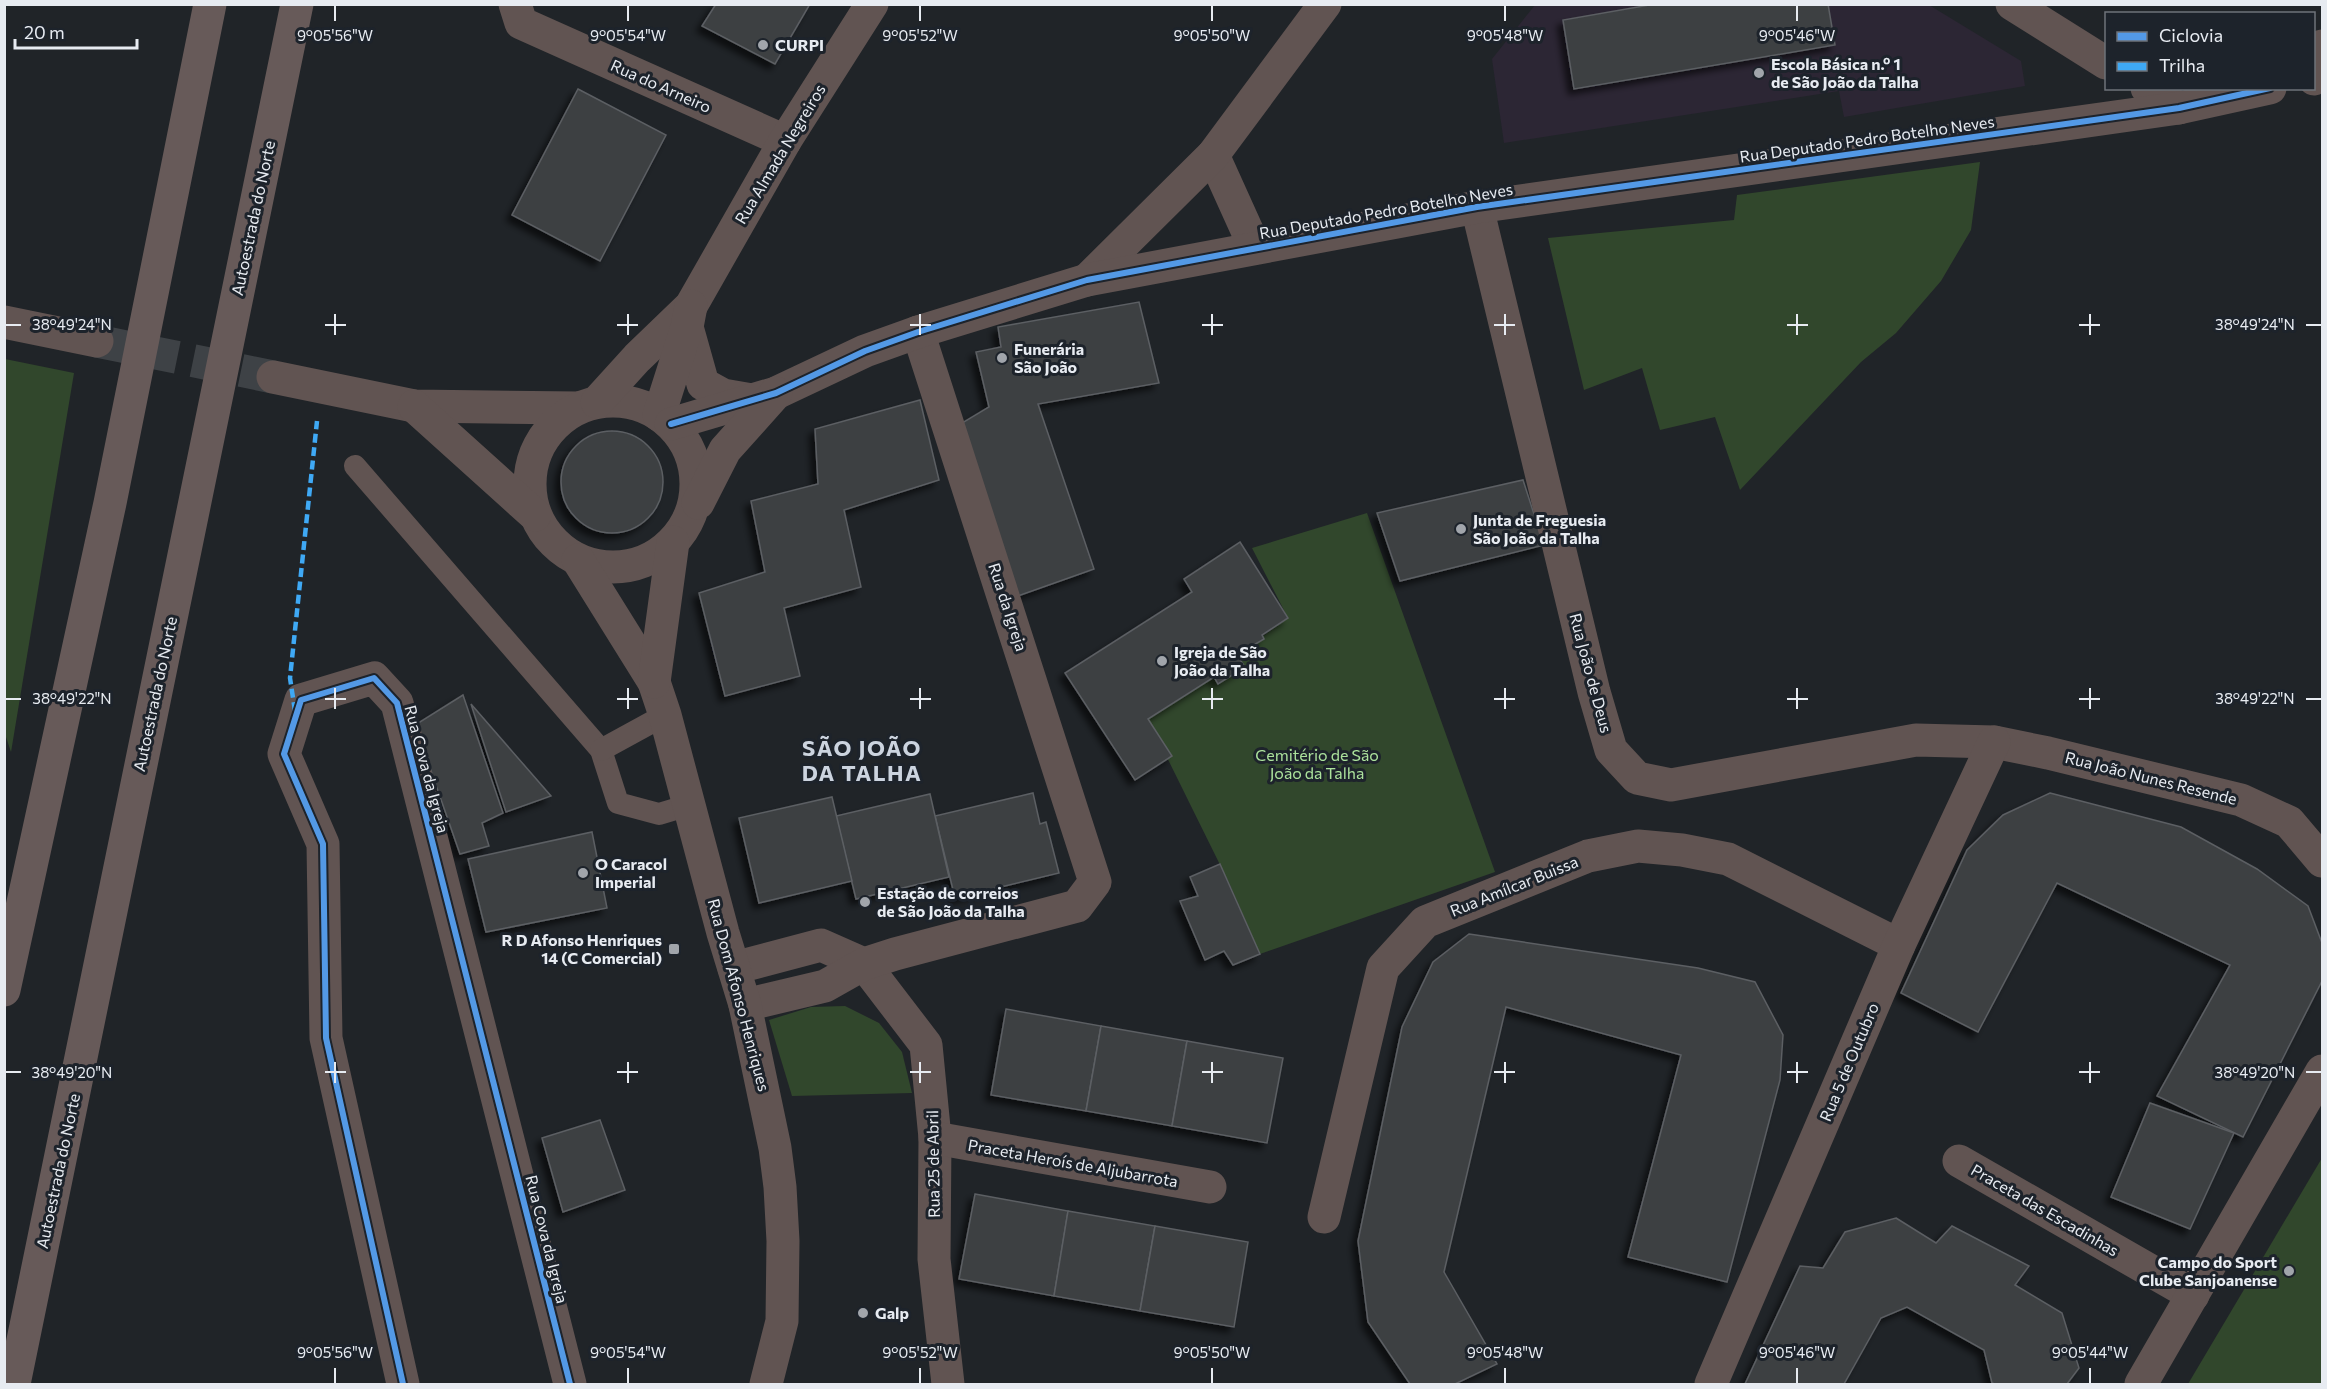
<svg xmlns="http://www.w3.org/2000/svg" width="2327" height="1389" font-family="Commissioner,sans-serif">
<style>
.education{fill:#2c2634}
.green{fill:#31472c}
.building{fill:#3d4043;stroke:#5c5f63;stroke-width:1.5;filter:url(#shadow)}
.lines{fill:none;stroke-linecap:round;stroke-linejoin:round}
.tertiary-tunnel{stroke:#3e4246;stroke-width:33;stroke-dasharray:33 16;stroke-linecap:butt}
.service{stroke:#615452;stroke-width:22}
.minor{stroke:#615452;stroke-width:33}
.tertiary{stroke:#615452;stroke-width:33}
.motorway{stroke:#675a59;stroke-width:33}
.quiet{stroke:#3fa9f5;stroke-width:4.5;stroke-dasharray:9 4.5;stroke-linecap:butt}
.cycleway-casing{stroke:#1d232b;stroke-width:10}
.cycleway{stroke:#5399e6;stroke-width:6}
.ticks{fill:none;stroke:#e7ebf1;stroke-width:2}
.poi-dot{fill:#a1a5ab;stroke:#1d232b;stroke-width:2}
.labels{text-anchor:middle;stroke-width:6;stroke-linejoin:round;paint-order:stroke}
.poi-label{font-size:16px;font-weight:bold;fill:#e7ebf1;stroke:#1d232b;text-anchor:start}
.street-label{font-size:16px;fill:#e7ebf1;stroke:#1d232b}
.park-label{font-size:16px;fill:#ace29c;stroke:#1d232b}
.district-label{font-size:22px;font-weight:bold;letter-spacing:1.5px;fill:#ccd4df;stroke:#1d232b}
.ticks-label{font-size:15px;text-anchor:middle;fill:#e7ebf1;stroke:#1d232b;stroke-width:6;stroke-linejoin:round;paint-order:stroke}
</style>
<defs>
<filter id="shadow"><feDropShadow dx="-5.5" dy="5.5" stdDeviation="3" flood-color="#0009"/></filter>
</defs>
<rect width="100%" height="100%" fill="#202428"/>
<path class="education" d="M1535 5H1929L2021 61 2025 86 1844 117 1839 91 1504 143 1492 59Z"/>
<g class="green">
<path d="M1980 162 1971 230 1941 281 1896 333 1861 362 1740 490 1715 417 1660 430 1642 368 1584 390 1548 238 1734 220 1737 195Z"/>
<path d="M5 359 74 373 11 752 4 731Z"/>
<path d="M1367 513 1495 872 1260 954 1230 885 1148 719 1288 618 1252 548Z"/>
<path d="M845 1006 879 1023 902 1052 912 1093 792 1096 769 1020 811 1007Z"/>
<path d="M2322 1158V1384H2188Z"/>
</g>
<g class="building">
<path d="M716 4H810L775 64 702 26Z"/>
<path d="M1655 4H1828L1835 45 1574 89 1563 20Z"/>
<path d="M578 89 666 135 600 261 512 215Z"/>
<path d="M1139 302 1159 383 1038 404 1094 569 1015 597 962 423 989 407 976 352 1001 347 998 327Z"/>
<path d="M920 400 939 480 844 510 861 587 784 608 800 676 725 696 699 593 765 572 751 501 818 484 815 429Z"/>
<circle cx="612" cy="482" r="51"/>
<path d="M1523 480 1544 545 1400 581 1377 513Z"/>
<path d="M1240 542 1288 618 1262 635 1264 639 1237 655 1245 667 1218 684 1214 677 1148 719 1172 756 1135 780 1065 673 1192 592 1184 579Z"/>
<path d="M463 695 503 813 482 823 489 846 460 854 415 725Z"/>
<path d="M471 704 551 796 506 812Z"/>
<path d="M1033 793 1040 824 1046 822 1059 873 955 898 935 816Z"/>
<path d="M2050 793 2181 827 2257 869 2308 906 2322 943V981L2243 1137 2157 1096 2230 965 2057 883 1978 1032 1901 993 1967 850 2003 815Z"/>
<path d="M930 794 949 877 856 899 836 816Z"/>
<path d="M832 797 852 881 759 903 739 818Z"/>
<path d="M592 832 607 908 486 932 468 859Z"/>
<path d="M1220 864 1260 954 1233 965 1224 951 1205 960 1180 901 1198 896 1190 877Z"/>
<path d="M1469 934 1698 968 1755 982 1783 1035 1780 1080 1727 1282 1628 1257 1681 1055 1506 1007 1444 1272 1497 1364 1455 1384H1410L1368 1322 1358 1241 1402 1027 1433 962Z"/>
<path d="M1006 1009 1101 1026 1086 1111 991 1095Z"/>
<path d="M1101 1026 1187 1041 1172 1126 1086 1111Z"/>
<path d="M1187 1041 1283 1058 1267 1143 1172 1126Z"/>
<path d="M2150 1103 2234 1133 2190 1229 2111 1197Z"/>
<path d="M600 1120 625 1190 563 1212 542 1138Z"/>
<path d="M975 1194 1068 1211 1054 1296 959 1279Z"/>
<path d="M1068 1211 1155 1226 1140 1311 1054 1296Z"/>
<path d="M1896 1218 1936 1243 1952 1226 2029 1266 2015 1285 2062 1313 2079 1368 2067 1384H1995L1992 1383 1984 1350 1907 1307 1881 1318 1844 1384H1745L1800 1266 1823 1268 1845 1232Z"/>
<path d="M1155 1226 1248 1242 1234 1327 1140 1311Z"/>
</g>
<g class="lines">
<path class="tertiary-tunnel" d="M97 341 273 377"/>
<g class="service">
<path d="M355 466 601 750 618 803 659 814 689 805"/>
<path d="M601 750 665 715"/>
</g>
<g class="minor">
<path d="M515 4 521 23 785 141"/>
<path d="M2012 4 2106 63"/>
<path d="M2147 88 2179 108"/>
<path d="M1213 155 1255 248"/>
<path d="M1477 207 1594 692 1611 750 1637 778 1671 785 1916 740 1994 742 2048 753 2241 800 2289 822 2322 861"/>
<path d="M1087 280 1213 155 1325 4"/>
<path d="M734 968 821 945 864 964 926 1045 935 1138 934 1259 948 1384"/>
<path d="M745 1005 825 986 864 964 895 954 1077 906 1095 882 918 332"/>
<path d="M935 1138 1210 1187"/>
<path d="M1959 1161 2193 1295"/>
<path d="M1324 1217 1383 968 1425 922 1588 856 1638 846 1682 850 1728 859 1899 945"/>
<path d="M403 1384 326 1038 323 844 284 754 301 700 374 678 397 703 570 1384"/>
<path d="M1711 1384 1899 945 1994 742"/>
<path d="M2141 1384 2322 1071"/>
</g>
<g class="tertiary">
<path d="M2314 79 2322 46"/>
<path d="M4 322 97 341"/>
<path d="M687 327 703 384 723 395 752 400"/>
<path d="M273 377 414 406 578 408"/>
<circle cx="613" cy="484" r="83"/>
<path d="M597 402 637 358 691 306 785 141 872 4"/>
<path d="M414 406 535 515"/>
<path d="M659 415 687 327 691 306"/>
<path d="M671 424 776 393 865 351 918 332 1087 280 1477 207 2179 108 2270 88"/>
<path d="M698 503 725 450 776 393"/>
<path d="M578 560 654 682 665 715 723 933 745 1005 775 1148 780 1187 783 1241 782 1321 766 1384"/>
<path d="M654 682 673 542"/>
</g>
<g class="motorway">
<path d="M4 990 110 503 210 4"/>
<path d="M14 1384 297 4"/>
</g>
<path class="quiet" d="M295 711 290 678 317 421"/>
<g class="cycleway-casing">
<g id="cycleway">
<path d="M671 424 776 393 865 351 918 332 1087 280 1477 207 2179 108 2270 88"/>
<path d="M403 1384 326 1038 323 844 284 754 301 700 374 678 397 703 570 1384"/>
</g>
</g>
<use href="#cycleway" class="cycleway"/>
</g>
<path class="ticks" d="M335 6V21M628 6V21M920 6V21M1212 6V21M1505 6V21M1797 6V21M335 314V335M628 314V335M920 314V335M1212 314V335M1505 314V335M1797 314V335M2090 314V335M6 325H21M325 325H346M617 325H638M910 325H931M1202 325H1223M1494 325H1515M1787 325H1808M2079 325H2100M2306 325H2321M335 688V709M628 688V709M920 688V709M1212 688V709M1505 688V709M1797 688V709M2090 688V709M6 699H21M325 699H346M617 699H638M910 699H931M1202 699H1223M1494 699H1515M1787 699H1808M2079 699H2100M2306 699H2321M335 1062V1083M628 1062V1083M920 1062V1083M1212 1062V1083M1505 1062V1083M1797 1062V1083M2090 1062V1083M6 1072H21M325 1072H346M617 1072H638M910 1072H931M1202 1072H1223M1494 1072H1515M1787 1072H1808M2079 1072H2100M2306 1072H2321M335 1368V1383M628 1368V1383M920 1368V1383M1212 1368V1383M1505 1368V1383M1797 1368V1383M2090 1368V1383"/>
<g class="poi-dot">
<circle cx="763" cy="45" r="6"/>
<circle cx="1759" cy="73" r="6"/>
<circle cx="1002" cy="358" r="6"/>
<circle cx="1461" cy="529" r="6"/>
<circle cx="1162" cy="661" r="6"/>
<circle cx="583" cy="873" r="6"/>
<circle cx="865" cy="902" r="6"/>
<rect x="668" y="943" width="12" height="12" rx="3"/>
<circle cx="2289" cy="1271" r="6"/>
<circle cx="863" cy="1313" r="6"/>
</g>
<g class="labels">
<g class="poi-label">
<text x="775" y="51">CURPI</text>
<text x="1771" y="70">Escola Básica n.º 1<tspan x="1771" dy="18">de São João da Talha</tspan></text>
<text x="1014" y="355">Funerária<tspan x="1014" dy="18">São João</tspan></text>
<text x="1473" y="526">Junta de Freguesia<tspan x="1473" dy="18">São João da Talha</tspan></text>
<text x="1174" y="658">Igreja de São<tspan x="1174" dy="18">João da Talha</tspan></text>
<text x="595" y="870">O Caracol<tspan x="595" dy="18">Imperial</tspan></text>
<text x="877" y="899">Estação de correios<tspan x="877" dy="18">de São João da Talha</tspan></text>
<text x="662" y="946" text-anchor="end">R D Afonso Henriques<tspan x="662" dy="18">14 (C Comercial)</tspan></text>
<text x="2277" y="1268" text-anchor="end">Campo do Sport<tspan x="2277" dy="18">Clube Sanjoanense</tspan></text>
<text x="875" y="1319">Galp</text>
</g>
<g class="street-label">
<text transform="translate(661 86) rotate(24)" y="6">Rua do Arneiro</text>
<text transform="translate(1867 139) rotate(-8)" y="6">Rua Deputado Pedro Botelho Neves</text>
<text transform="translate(780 154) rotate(-59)" y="6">Rua Almada Negreiros</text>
<text transform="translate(1386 211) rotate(-10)" y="6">Rua Deputado Pedro Botelho Neves</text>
<text transform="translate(253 218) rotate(-78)" y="6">Autoestrada do Norte</text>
<text transform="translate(1008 607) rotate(72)" y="6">Rua da Igreja</text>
<text transform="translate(1591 673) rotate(75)" y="6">Rua João de Deus</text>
<text transform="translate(155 694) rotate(-78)" y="6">Autoestrada do Norte</text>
<text transform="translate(427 769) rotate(75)" y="6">Rua Cova da Igreja</text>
<text transform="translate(2151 778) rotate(14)" y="6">Rua João Nunes Resende</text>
<text transform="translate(1514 886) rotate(-22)" y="6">Rua Amílcar Buissa</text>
<text transform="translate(739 995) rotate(75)" y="6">Rua Dom Afonso Henriques</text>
<text transform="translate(1849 1062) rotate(-67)" y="6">Rua 5 de Outubro</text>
<text transform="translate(1073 1163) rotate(10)" y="6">Praceta Heroís de Aljubarrota</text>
<text transform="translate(933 1164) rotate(-91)" y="6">Rua 25 de Abril</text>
<text transform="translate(58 1171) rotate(-78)" y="6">Autoestrada do Norte</text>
<text transform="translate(2045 1210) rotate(30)" y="6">Praceta das Escadinhas</text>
<text transform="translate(547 1239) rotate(76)" y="6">Rua Cova da Igreja</text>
</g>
<g class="park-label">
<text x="1317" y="761">Cemitério de São<tspan x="1317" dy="18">João da Talha</tspan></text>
</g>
<g class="district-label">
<text x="862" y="756">SÃO JOÃO<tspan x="862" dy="25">DA TALHA</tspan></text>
</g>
</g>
<g class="ticks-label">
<text x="335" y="41">9°05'56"W</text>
<text x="628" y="41">9°05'54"W</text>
<text x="920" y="41">9°05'52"W</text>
<text x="1212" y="41">9°05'50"W</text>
<text x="1505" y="41">9°05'48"W</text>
<text x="1797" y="41">9°05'46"W</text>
<text x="72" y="330">38°49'24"N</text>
<text x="2255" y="330">38°49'24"N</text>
<text x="72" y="704">38°49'22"N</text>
<text x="2255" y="704">38°49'22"N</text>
<text x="72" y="1078">38°49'20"N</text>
<text x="2255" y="1078">38°49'20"N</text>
<text x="335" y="1358">9°05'56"W</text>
<text x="628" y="1358">9°05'54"W</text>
<text x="920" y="1358">9°05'52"W</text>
<text x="1212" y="1358">9°05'50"W</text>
<text x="1505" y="1358">9°05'48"W</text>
<text x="1797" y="1358">9°05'46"W</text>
<text x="2090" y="1358">9°05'44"W</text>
</g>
<rect width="2327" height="1389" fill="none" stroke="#e7ebf1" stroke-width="12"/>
<rect x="2105" y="12" width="210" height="78" fill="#1d232b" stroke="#6e737a" stroke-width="1.5"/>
<rect x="2117" y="32" width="30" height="9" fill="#5399e6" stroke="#6e737a" stroke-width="1.5"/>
<text x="2159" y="42" font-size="18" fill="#e7ebf1">Ciclovia</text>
<rect x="2117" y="62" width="30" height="9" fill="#3fa9f5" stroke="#6e737a" stroke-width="1.5"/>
<text x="2159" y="72" font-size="18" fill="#e7ebf1">Trilha</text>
<path d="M15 39v9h122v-9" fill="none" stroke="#e7ebf1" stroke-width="3"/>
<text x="24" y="39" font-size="18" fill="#e7ebf1" stroke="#1d232b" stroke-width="4.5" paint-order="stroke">20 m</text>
</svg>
